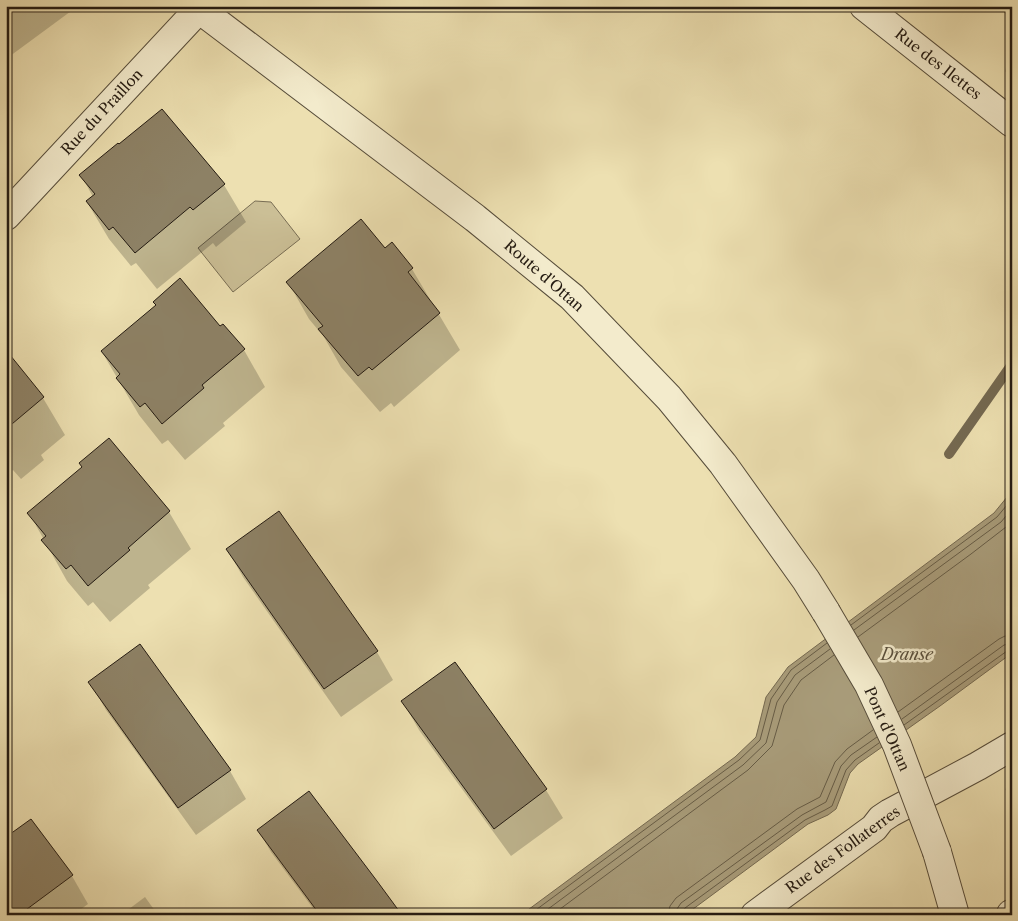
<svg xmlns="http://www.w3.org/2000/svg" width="1018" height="921" font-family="'Libre Caslon Text',serif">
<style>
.green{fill:#cbbf96;stroke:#786d54}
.water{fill:#a99d7b;stroke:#746951}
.shadow{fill:#0003}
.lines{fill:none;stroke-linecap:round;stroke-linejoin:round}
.shore{stroke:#665c46;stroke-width:1}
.stream{stroke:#746951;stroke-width:10}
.building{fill:#8d8165;stroke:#241b12}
.street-casing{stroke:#564c3a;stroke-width:30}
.street{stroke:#f3ebcc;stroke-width:28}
.street-bridge-casing{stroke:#564c3a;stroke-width:30;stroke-linecap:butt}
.street-bridge{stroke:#f3ebcc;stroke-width:28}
.labels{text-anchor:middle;stroke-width:5;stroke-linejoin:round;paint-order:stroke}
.street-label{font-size:15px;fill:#241b12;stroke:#f3ebcc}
.water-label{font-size:16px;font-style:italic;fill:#594f3c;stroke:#f3ebcc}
</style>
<rect width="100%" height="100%" fill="#ede0b1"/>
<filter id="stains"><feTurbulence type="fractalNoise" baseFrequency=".004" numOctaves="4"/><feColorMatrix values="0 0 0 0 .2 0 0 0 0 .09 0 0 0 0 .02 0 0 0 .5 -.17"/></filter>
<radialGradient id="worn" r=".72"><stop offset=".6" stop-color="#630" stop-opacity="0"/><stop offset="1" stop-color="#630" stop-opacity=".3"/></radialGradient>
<path class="green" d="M255 201 271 202 300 239 233 292 198 248Z"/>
<path class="water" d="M1012 491V653L940 706 858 764 850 773 836 809 828 815 808 824 685 915H521L735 757 756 737 766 697 788 667 994 513Z"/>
<g class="shadow">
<path d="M6 6H78L6 59Z"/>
<path d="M1001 6H1012V21L1009 20Z"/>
<path d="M1012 45V83L1005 71Z"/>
<path d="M162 110 224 185 246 222 216 247 213 243 157 289 136 263 131 266 109 239 87 202 93 197 81 175Z"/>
<path d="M385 250 412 269 460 350 394 407 391 403 380 412 341 367 324 337 309 319 288 282Z"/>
<path d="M220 328 244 350 265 387 223 423 225 426 185 460 168 440 162 444 139 415 102 352Z"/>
<path d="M6 348 15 363 43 398 65 435 41 455 44 460 21 479 13 470 6 476Z"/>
<path d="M109 440 169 512 191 549 148 585 150 588 110 622 93 602 88 606 67 581 29 513 83 468Z"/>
<path d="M278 513 377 652 393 680 341 717 243 577 227 549Z"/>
<path d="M454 664 546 790 563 818 511 856 419 730 403 702Z"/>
<path d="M90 682 230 771 246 799 196 835 106 710Z"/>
<path d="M1012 784V801L1005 789Z"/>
<path d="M258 830 400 915H318L271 852Z"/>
<path d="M72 876 88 904 73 915H6Z"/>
<path d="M145 897 158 915H121Z"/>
</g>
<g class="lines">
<g class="shore">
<path d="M851 625 997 517 1012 499"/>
<path d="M854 630 1001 522 1012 509"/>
<path d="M858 637 971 554 1006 527 1012 521"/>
<path d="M898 712 999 639 1005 636H1012"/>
<path d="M902 719 1004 645 1012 643"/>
<path d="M904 725 1007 651 1012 649"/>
<path d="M529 915 739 760 760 740 771 699 791 670 827 643"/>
<path d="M540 915 743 765 766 743 777 702 795 675 830 649"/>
<path d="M552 915 748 770 772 746 784 705 801 680 834 655"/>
<path d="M668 915 670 906 676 898 797 809 820 797 835 762 847 749 873 730"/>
<path d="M676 915 677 909 681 903 802 815 826 802 841 766 851 755 877 737"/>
<path d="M682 915 683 911 685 908 805 820 825 810 832 806 846 770 855 760 879 743"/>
</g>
<path class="stream" d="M949 454 1012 364"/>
</g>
<g class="building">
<path d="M162 109 225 184 193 210 190 207 135 253 113 227 109 230 86 201 95 194 79 175 118 143 119 144Z"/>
<path d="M361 219 385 248 392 242 413 268 408 272 440 313 372 370 369 367 358 376 318 329 323 326 286 282Z"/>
<path d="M180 278 220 326 223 324 245 349 202 385 204 388 162 424 145 403 140 407 116 378 120 374 101 351 156 305 153 302Z"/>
<path d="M6 350 44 397 6 429Z"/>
<path d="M109 438 170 511 128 548 130 550 88 586 71 565 66 569 41 540 46 536 27 513 82 467 79 463Z"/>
<path d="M279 511 378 651 324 689 226 549Z"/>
<path d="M140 644 231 770 178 808 88 682Z"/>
<path d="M455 662 547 789 494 829 401 701Z"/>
<path d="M309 791 377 881 402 915H320L257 830Z"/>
<path d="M31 819 73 875 19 915H6V837Z"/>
</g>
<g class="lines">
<g class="street-casing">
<g id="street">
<path d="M195 6 475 218 572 297 669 398 723 464 806 580 826 612"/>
<path d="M864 6 1012 123"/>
<path d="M6 216 199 9"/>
<path d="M937 852 955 915"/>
<path d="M1011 914V915"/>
<path d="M755 915 874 828 881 819 890 813 978 766 1012 746"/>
</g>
</g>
<use href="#street" class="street"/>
<g class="street-bridge-casing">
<path id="street-bridge" d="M826 612 869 685 897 745 937 852"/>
</g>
<use href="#street-bridge" class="street-bridge"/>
</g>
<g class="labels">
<g class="street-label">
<text transform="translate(938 64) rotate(38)" y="5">Rue des Ilettes</text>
<text transform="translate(102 112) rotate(-47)" y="5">Rue du Praillon</text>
<text transform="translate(544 276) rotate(41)" y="5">Route d'Ottan</text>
<text transform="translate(887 729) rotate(66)" y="5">Pont d'Ottan</text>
<text transform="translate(843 850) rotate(-36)" y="5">Rue des Follaterres</text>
</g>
<g class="water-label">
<text x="907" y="660">Dranse</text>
</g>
</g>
<rect width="1018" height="921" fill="none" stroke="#ede0b1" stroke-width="25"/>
<rect x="8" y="8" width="1003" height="906" fill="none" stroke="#241b12" stroke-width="2.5"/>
<rect x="12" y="12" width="993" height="896" fill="none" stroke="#241b12"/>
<rect width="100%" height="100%" filter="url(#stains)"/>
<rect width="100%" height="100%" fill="url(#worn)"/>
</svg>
